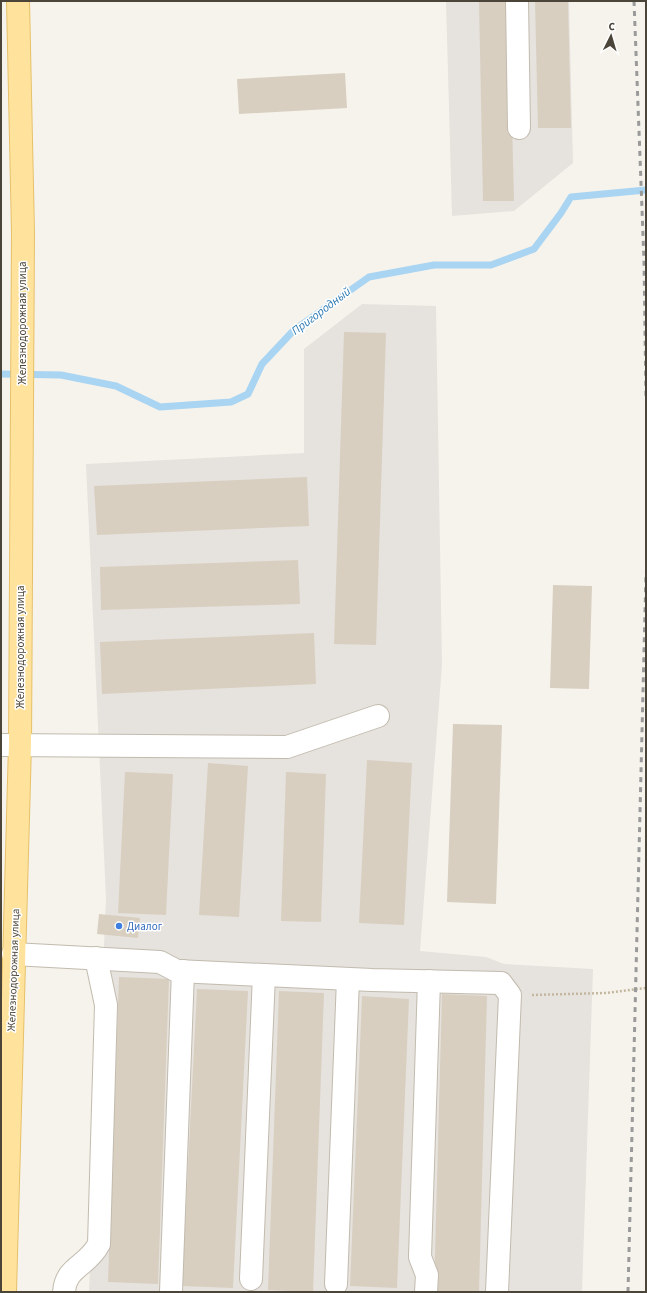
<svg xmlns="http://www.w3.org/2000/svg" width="647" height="1293" font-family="'Source Sans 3',sans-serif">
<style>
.industrial{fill:#e6e2dd}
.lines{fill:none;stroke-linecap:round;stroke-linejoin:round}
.stream{stroke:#a9d4f2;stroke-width:7}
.building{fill:#d8cfc1}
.minor-casing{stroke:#c2bbae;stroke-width:24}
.major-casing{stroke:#e6c16a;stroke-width:24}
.path{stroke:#c4b79f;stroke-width:2.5;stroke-dasharray:2 2;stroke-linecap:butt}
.minor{stroke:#fff;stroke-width:22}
.major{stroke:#ffe39c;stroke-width:22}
.rail{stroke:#9a9a9a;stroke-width:3;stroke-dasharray:5 5;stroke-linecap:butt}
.shop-dot{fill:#3f7fe0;stroke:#fff;stroke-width:1.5}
.labels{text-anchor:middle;stroke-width:3;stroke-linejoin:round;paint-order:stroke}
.street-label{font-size:11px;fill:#4b4439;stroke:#fff}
.shop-label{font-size:11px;fill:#366cbe;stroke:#fff;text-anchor:start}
.water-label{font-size:12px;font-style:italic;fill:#2e7ab2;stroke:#fff}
</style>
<rect width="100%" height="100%" fill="#f6f3ec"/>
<g class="industrial">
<path d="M446 1H569L573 163 514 211 452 216Z"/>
<path d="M362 304 436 306 442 665 420 951 486 957 504 964 593 969 582 1292H89L106 899 86 464 304 453V349Z"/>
</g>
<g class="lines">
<path class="stream" d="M1 374 61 375 116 386 160 407 231 402 248 394 262 364 294 330 369 277 434 265H491L534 249 561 213 571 197 646 190"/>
</g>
<g class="building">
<path d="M479 1H509L514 201H483Z"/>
<path d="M535 1H568L571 128H538Z"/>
<path d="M345 73 347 108 239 114 237 79Z"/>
<path d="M344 332 386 333 376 645 334 644Z"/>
<path d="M307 477 309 526 97 535 94 486Z"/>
<path d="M298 560 300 604 101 610 100 567Z"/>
<path d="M553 585 592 586 589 689 550 688Z"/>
<path d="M314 633 316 684 102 694 100 642Z"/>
<path d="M453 724 502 725 496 904 447 902Z"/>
<path d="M367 760 412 763 404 925 359 923Z"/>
<path d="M208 763 248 766 239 917 199 915Z"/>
<path d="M125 772 173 774 166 915 118 913Z"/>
<path d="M286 772 326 774 321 922 281 921Z"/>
<path d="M99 914 140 918 138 938 97 934Z"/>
<path d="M119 977 169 979 158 1284 108 1282Z"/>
<path d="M197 989 248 991 233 1288 182 1286Z"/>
<path d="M279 991 324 993 313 1292 268 1290Z"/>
<path d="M442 994 487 996 479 1292H434Z"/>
<path d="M362 996 409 999 397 1288 350 1286Z"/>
</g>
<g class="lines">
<g class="minor-casing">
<g id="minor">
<path d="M517 1 519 128"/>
<path d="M1 745 287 747 378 716"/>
<path d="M13 954 160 962 177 971 372 980 501 983 510 995 497 1292"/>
<path d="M251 1279 264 975"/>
<path d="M336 1284 348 979"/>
<path d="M64 1292C66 1266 87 1267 99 1244L106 1005 96 958"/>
<path d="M171 1292 183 971"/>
<path d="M426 1292 427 1275 420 1257 429 981"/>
</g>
</g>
<g class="major-casing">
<path id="major" d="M5 1292 20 744 23 233 18 1"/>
</g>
<path class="path" d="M532 995 606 993 646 988"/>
<use href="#minor" class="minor"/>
<use href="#major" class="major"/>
<g class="rail">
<path d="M634 1 644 261 646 399"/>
<path d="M628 1292 646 572"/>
</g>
</g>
<circle class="shop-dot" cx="119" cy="926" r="4"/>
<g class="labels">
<g class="street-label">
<text transform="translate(22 323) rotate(-90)" y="4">Железнодорожная улица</text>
<text transform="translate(20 647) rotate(-90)" y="4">Железнодорожная улица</text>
<text transform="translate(13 970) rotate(-88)" y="4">Железнодорожная улица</text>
</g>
<g class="shop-label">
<text x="127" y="930">Диалог</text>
</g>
<g class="water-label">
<text transform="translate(321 311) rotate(-37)" y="4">Пригородный</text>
</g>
</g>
<rect width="647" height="1293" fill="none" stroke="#4b4439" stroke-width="4"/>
<g transform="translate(611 36) rotate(5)" stroke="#ffffff" stroke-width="3" paint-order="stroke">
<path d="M0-3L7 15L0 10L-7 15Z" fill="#4b4439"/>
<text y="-6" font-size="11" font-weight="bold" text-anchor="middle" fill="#4b4439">С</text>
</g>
</svg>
